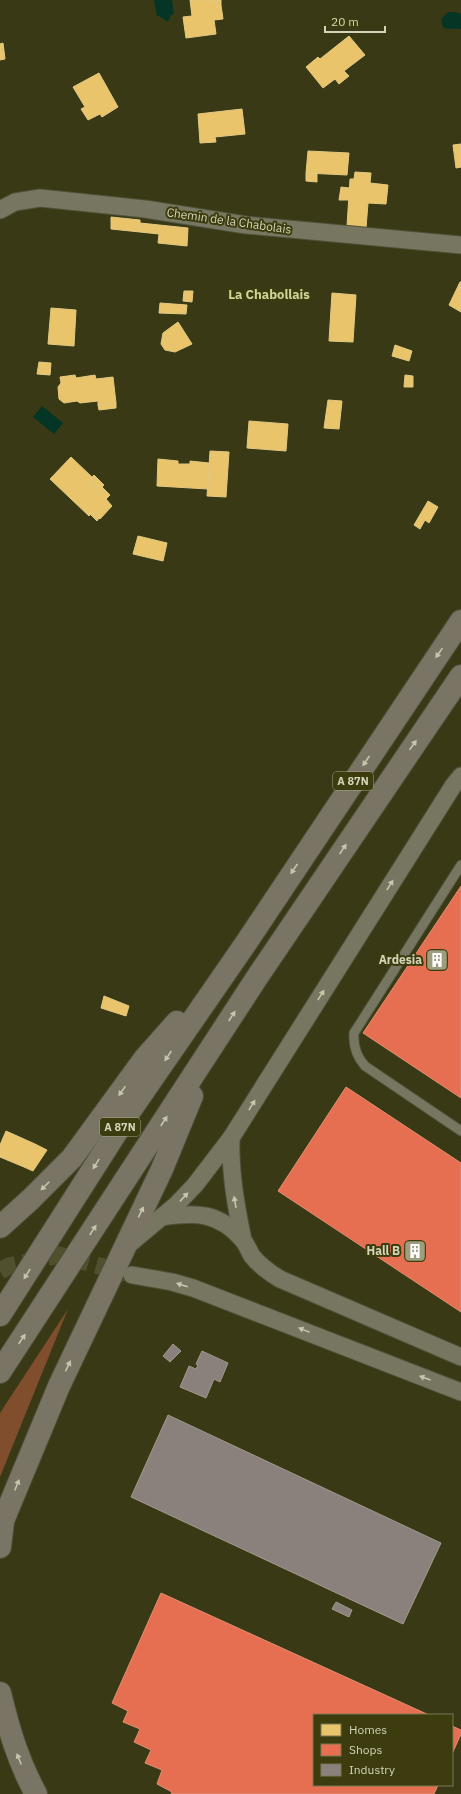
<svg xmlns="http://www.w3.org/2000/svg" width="461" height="1794" font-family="'IBM Plex Sans',sans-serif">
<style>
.green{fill:#804e2c}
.water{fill:#053525}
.homes{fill:#e9c46a;stroke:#e3c981}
.shops{fill:#e76f51;stroke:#e18e70}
.industry{fill:#8a817c;stroke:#a09a8e}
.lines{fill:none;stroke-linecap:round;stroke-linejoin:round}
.street-tunnel{stroke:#50502e;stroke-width:17;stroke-dasharray:17 8;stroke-linecap:butt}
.lane-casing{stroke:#4f5037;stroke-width:11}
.street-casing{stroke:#4f5037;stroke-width:19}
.highway-casing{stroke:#4f5037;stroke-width:24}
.lane{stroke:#767661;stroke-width:9}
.street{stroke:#767661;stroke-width:17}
.highway{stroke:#7a7465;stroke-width:22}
.oneway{fill:#c6c6ac}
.oneway2{fill:#c6c7ab}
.labels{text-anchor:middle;stroke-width:4;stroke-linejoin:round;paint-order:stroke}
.shield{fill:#3c3c0f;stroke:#a6a785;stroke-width:1}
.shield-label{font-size:11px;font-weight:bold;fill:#d4d5b8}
.street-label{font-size:12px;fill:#d4d5b8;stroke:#3c3c0f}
.poi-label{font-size:12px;font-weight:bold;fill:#d4d5b8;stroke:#3c3c0f;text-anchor:end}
.neighbourhood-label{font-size:13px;font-weight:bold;fill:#d2d497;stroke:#3c3c0f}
</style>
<rect width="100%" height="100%" fill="#393916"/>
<path class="green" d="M68 1309 0 1477V1413Z"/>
<g class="water">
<path d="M154 0H172L174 14 171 15 168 22 159 16H157Z"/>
<path d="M448 12H455L461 14V29C454 27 450 31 443 27L441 19Z"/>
<path d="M42 406 63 423 54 434 33 417Z"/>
</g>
<g class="homes">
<path d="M190 0H216L217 6 221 5 223 19 214 20 216 34 186 38 183 17 192 16Z"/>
<path d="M216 0H221V5L217 6Z"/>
<path d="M349 36 365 55 344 71 349 76 339 84 335 79 323 88 306 67 318 57 320 59Z"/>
<path d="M3 43 5 59 0 60V44Z"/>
<path d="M99 73 118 107 102 117 100 114 88 120 81 109 85 107 73 87Z"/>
<path d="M242 109 245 134 215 137 216 142 200 143 198 114Z"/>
<path d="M461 144V167L456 168 453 145Z"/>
<path d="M308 151 349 153 347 175 306 173Z"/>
<path d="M355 172 371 173 370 183 388 185 386 204 368 203 366 228 347 226 350 179H354Z"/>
<path d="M306 173 317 174V182L306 181Z"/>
<path d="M341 187 350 188 349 200H339Z"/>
<path d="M111 217 140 220V232L111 229Z"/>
<path d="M140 223 188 228 187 246 158 243 159 234 140 232Z"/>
<path d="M460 282H461V312L449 305Z"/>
<path d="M184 291H193L192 302 183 301Z"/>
<path d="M332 293 356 295 353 342 329 341Z"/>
<path d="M160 303 187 305 186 314 159 313Z"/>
<path d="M51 308 76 310 74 346 48 344Z"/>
<path d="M178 322 192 344 175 352 165 350 161 344 163 333Z"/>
<path d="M395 345 412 351 409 361 392 356Z"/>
<path d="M39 362 51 363 50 375 37 374Z"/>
<path d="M75 375 76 378 95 375 96 379 113 377 116 403 98 405V401L80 403 77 401 64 403 59 399 58 387 61 383 60 377Z"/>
<path d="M405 375 413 376V387H404Z"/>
<path d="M328 400 342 401 339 429 324 428Z"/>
<path d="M116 403V408L99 410 98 405Z"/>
<path d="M249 421 288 424 286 451 247 448Z"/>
<path d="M210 451 229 452 226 497 207 496Z"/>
<path d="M71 457 93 478V486H101L110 495 106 499 112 506 100 519 93 512 89 516 50 479Z"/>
<path d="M158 459 178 461V464H190V461L209 463 208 489 157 486Z"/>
<path d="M94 475 104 485 102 487 93 486 92 477Z"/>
<path d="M428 501 438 507 429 523 425 520 420 529 414 525Z"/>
<path d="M93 512 99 518 97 521 91 515Z"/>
<path d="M138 536 167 543 163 561 133 554Z"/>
<path d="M104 996 129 1006 126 1016 101 1008Z"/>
<path d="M6 1131 35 1144 24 1167 0 1157V1145Z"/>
<path d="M35 1144 47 1150 33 1171 24 1167Z"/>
</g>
<g class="shops">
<path d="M461 886V1098L363 1033Z"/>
<path d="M346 1087 461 1163V1312L278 1191Z"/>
<path d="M161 1593 429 1715H314V1785H438L434 1794H171L172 1792 157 1784 162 1770 145 1763 151 1750 134 1742 140 1729 123 1722 128 1711 112 1703Z"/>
<path d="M452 1726 461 1730V1734L452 1754Z"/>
</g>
<g class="industry">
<path d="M173 1344 181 1351 170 1362 163 1356Z"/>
<path d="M202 1351 228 1363 220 1382 214 1379 206 1398 180 1387 189 1366 196 1369 198 1365 196 1364Z"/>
<path d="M168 1415 441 1543 403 1624 131 1497Z"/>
<path d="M336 1602 352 1610 349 1617 332 1609Z"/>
</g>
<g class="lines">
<path class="street-tunnel" d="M0 1271 9 1266 59 1255 126 1273"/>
<g class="lane-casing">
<path id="lane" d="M461 865 354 1033C353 1046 356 1056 365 1066L461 1131"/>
</g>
<g class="street-casing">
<g id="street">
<path d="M0 210 15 202 40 198 145 209 246 225 461 245"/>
<path d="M231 1138C230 1173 236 1206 243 1240"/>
<path d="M162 1217C196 1212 219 1212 243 1240 247 1245 249 1251 252 1256 260 1266 270 1273 280 1279L461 1357"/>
<path d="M127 1246 176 1205 195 1185 231 1138 453 786 461 776"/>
<path d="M132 1275 172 1282 193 1288 461 1392"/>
</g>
</g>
<g class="highway-casing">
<g id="highway">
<path d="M0 1227 31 1199 72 1158 145 1058 177 1022"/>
<path d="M0 1315 130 1111 246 943 461 621"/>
<path d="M0 1372 256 979 461 676"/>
<path d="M0 1528 59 1386 162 1169 192 1096"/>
<path d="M0 1547 3 1521"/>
<path d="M0 1693C9 1730 18 1761 36 1794"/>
</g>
</g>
<use href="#lane" class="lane"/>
<use href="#street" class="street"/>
<use href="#highway" class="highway"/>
</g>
<defs><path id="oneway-solid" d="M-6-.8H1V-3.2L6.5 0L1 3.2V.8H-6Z"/></defs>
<g class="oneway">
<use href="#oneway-solid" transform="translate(439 653) rotate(125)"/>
<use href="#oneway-solid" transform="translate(413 745) rotate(-55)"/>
<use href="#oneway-solid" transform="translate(366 761) rotate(124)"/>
<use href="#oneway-solid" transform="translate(343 849) rotate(-56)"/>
<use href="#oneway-solid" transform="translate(294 869) rotate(124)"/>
<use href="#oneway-solid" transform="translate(232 1016) rotate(-57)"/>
<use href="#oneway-solid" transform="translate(168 1056) rotate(124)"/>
<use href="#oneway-solid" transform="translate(122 1091) rotate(125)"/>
<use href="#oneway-solid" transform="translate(164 1121) rotate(-57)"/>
<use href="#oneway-solid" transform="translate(96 1164) rotate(122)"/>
<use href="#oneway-solid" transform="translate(45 1186) rotate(135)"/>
<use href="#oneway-solid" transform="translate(141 1212) rotate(-64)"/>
<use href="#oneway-solid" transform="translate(93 1230) rotate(-57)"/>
<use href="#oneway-solid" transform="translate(27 1274) rotate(122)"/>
<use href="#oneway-solid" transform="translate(22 1339) rotate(-56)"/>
<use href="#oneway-solid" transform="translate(68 1366) rotate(-65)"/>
<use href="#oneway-solid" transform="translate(17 1485) rotate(-68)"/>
<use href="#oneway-solid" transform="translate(19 1759) rotate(-112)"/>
</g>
<g class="oneway2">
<use href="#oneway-solid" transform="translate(390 885) rotate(-58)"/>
<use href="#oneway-solid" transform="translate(321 995) rotate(-58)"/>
<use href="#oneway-solid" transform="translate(252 1105) rotate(-58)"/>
<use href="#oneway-solid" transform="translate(184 1197) rotate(-47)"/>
<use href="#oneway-solid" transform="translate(235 1202) rotate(-100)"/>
<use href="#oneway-solid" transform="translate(182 1285) rotate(-163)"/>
<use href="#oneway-solid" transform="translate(304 1330) rotate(-158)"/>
<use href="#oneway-solid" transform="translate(425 1378) rotate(-160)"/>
</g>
<defs>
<g id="building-square" transform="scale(1.15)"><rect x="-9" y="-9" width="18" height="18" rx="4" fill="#9e9e7f" stroke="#3c3c0f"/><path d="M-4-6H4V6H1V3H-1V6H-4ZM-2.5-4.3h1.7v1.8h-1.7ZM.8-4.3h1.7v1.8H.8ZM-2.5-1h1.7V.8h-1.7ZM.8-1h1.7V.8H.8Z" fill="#fff"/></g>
</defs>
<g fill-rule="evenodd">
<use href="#building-square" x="437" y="960"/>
<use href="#building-square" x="415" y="1251"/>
</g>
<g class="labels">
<g class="shield">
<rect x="333" y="772" width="40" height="18" rx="3"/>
<rect x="100" y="1118" width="40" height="18" rx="3"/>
</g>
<g class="shield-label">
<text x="353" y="785">A 87N</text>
<text x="120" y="1131">A 87N</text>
</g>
<g class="street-label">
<text transform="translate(229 221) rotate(8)" y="4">Chemin de la Chabolais</text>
</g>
<g class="poi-label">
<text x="422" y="964">Ardesia</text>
<text x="400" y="1255">Hall B</text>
</g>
<g class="neighbourhood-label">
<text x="269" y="299">La Chabollais</text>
</g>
</g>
<rect x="313" y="1714" width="140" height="72" fill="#3c3c0f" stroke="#797953"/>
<rect x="321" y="1724" width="20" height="12" fill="#e9c46a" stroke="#797953"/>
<text x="349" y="1734" font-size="12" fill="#d4d5b8">Homes</text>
<rect x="321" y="1744" width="20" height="12" fill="#e76f51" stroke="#797953"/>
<text x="349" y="1754" font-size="12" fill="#d4d5b8">Shops</text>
<rect x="321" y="1764" width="20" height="12" fill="#8a817c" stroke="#797953"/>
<text x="349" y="1774" font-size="12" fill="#d4d5b8">Industry</text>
<path d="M325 26v6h60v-6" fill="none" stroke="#d4d5b8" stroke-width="2"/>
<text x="331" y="26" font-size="12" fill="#d4d5b8" stroke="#3c3c0f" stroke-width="3" paint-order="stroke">20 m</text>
</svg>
